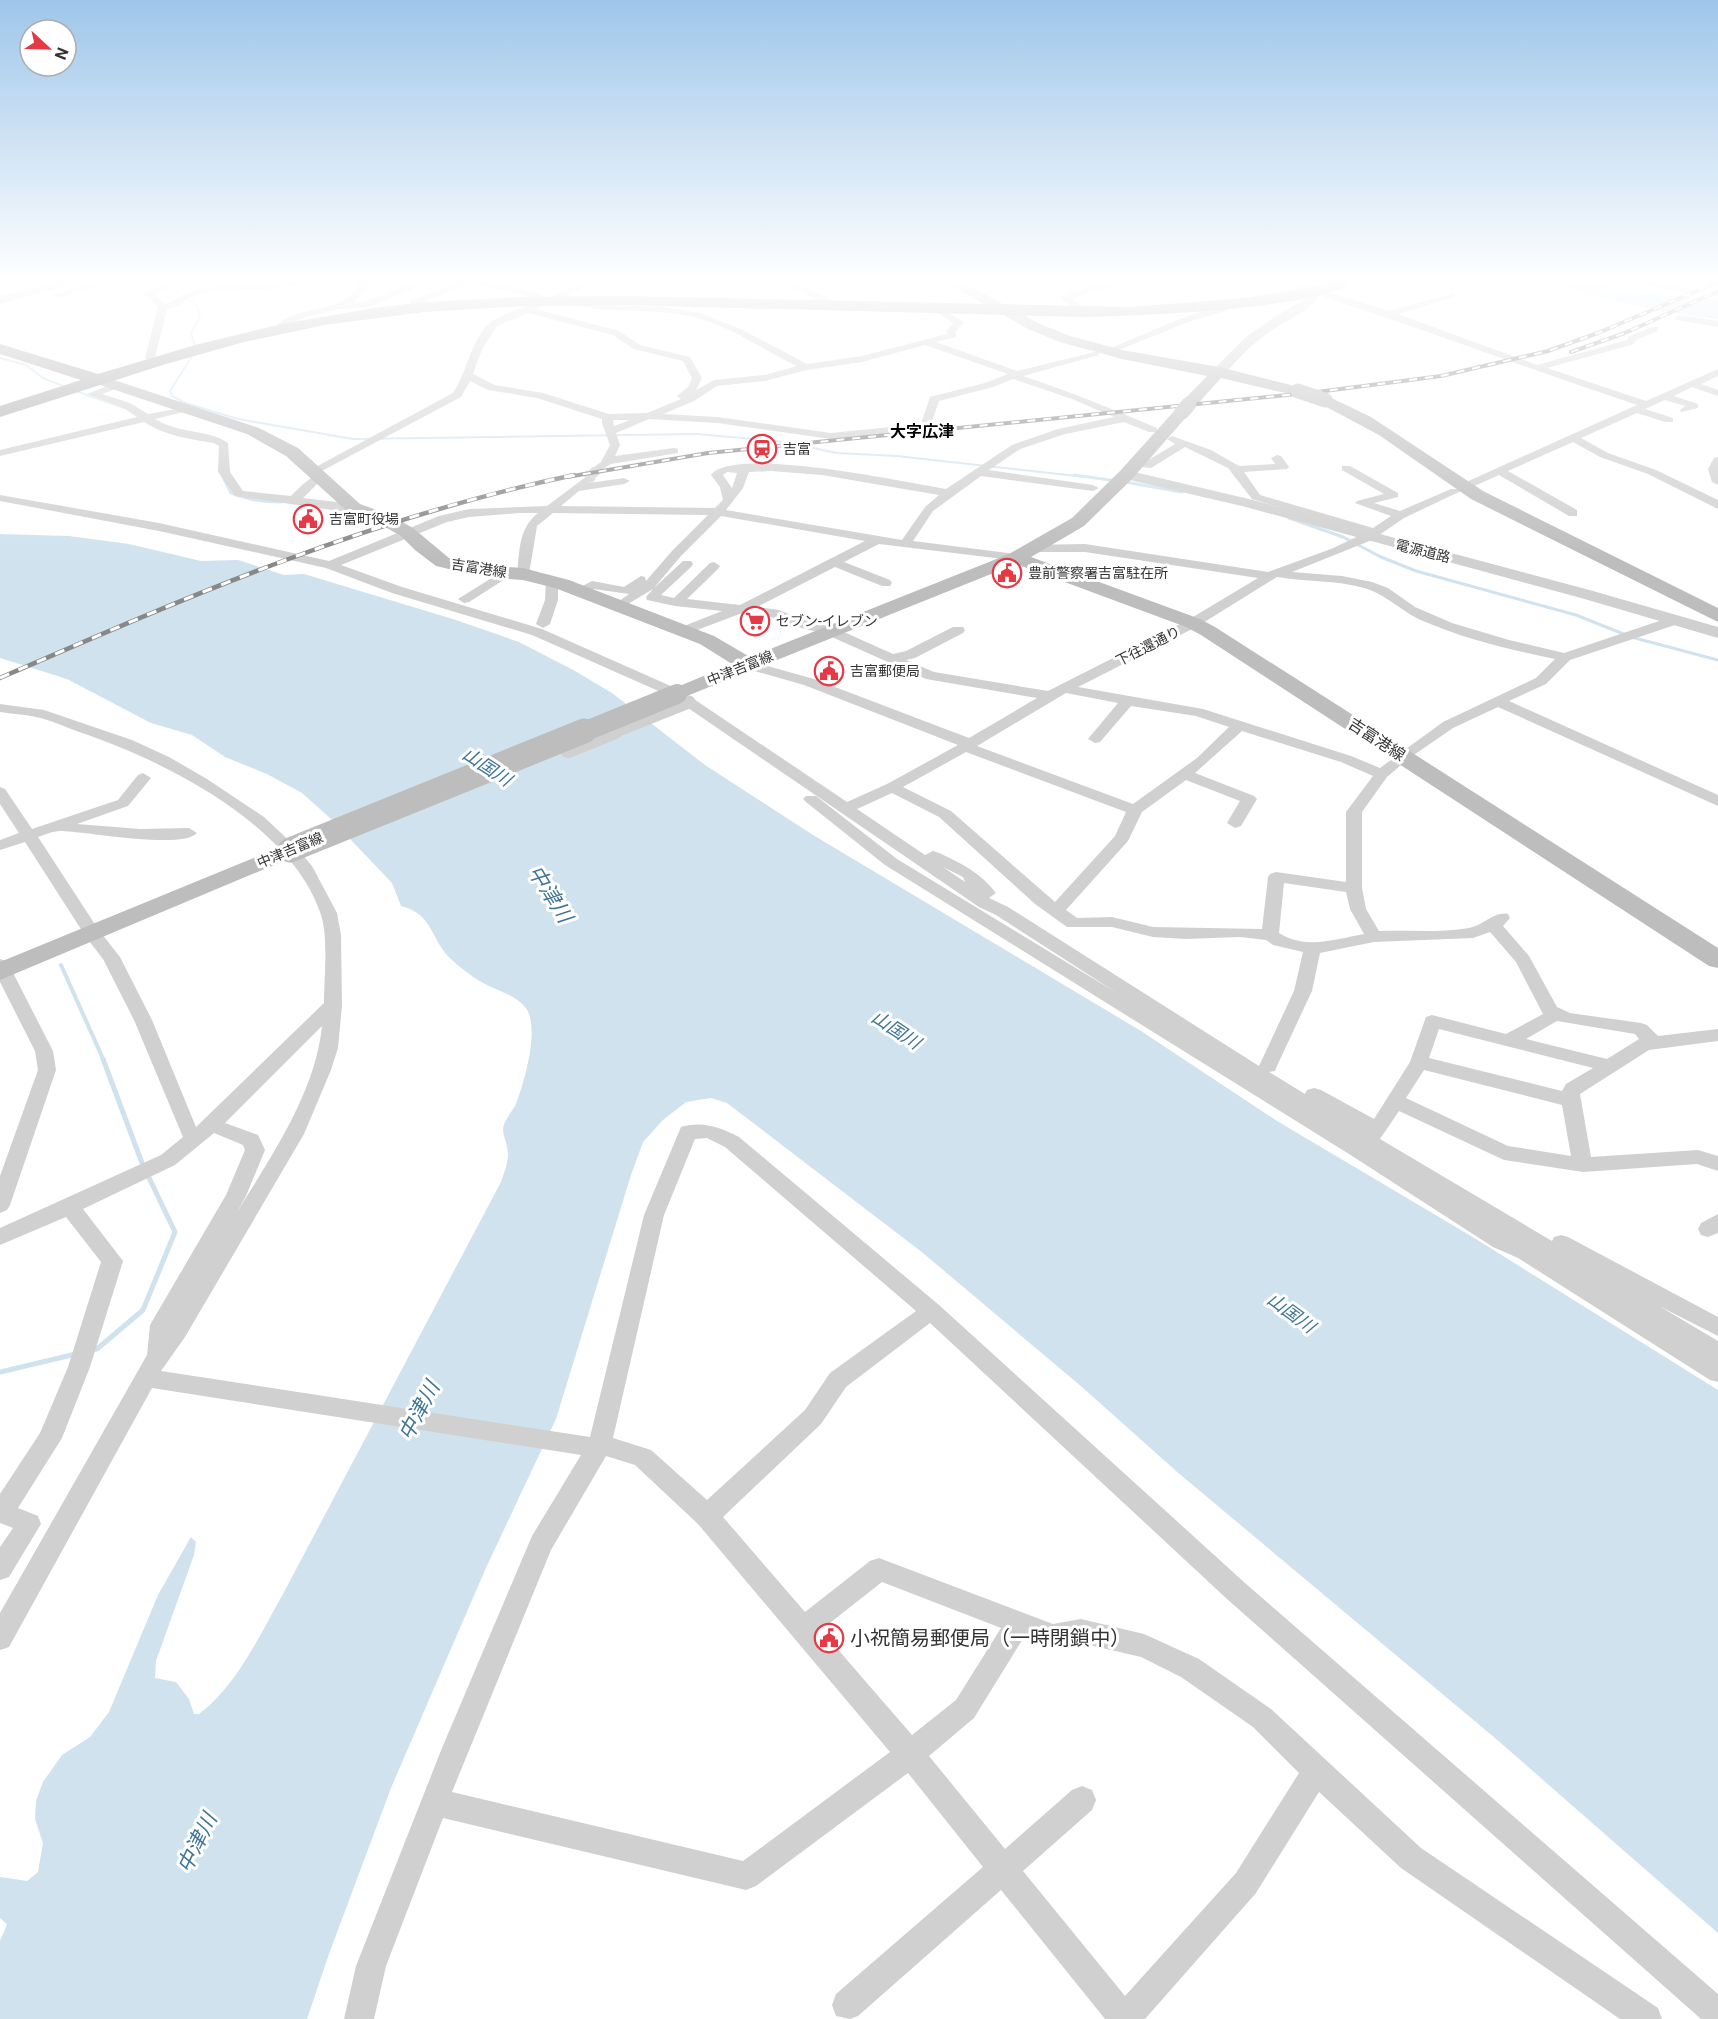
<svg xmlns="http://www.w3.org/2000/svg" width="1718" height="2019" font-family="Roboto,'Noto Sans JP',sans-serif">
<style>
.water{fill:#cfe2ee}
.lines{fill:none;stroke-linecap:round;stroke-linejoin:round}
.stream-far3{stroke:#cfe2ee;stroke-width:2}
.stream-far2{stroke:#cfe2ee;stroke-width:3}
.stream-far1{stroke:#cfe2ee;stroke-width:4}
.stream{stroke:#cfe2ee;stroke-width:5}
.minor-tunnel-far1{stroke:#d6d6d6;stroke-width:10;stroke-dasharray:10 5;stroke-linecap:butt}
.minor-tunnel{stroke:#d6d6d6;stroke-width:13;stroke-dasharray:13 7;stroke-linecap:butt}
.minor{fill:#d0d0d0;fill-rule:evenodd}
.tertiary{fill:#d0d0d0;fill-rule:evenodd}
.secondary{fill:#bdbdbd;fill-rule:evenodd}
.primary{fill:#ababab;fill-rule:evenodd}
.rail-far1-casing{stroke:#888;stroke-width:4}
.rail-casing{stroke:#888;stroke-width:4.5}
.rail-far1{stroke:#fff;stroke-width:2;stroke-dasharray:8;stroke-linecap:butt}
.rail{stroke:#fff;stroke-width:3;stroke-dasharray:10;stroke-linecap:butt}
.minor-bridge-far1{stroke:#d0d0d0;stroke-width:13}
.minor-bridge{stroke:#d0d0d0;stroke-width:16}
.secondary-bridge-far2{stroke:#bdbdbd;stroke-width:15}
.secondary-bridge-far1{stroke:#bdbdbd;stroke-width:20}
.secondary-bridge{stroke:#bdbdbd;stroke-width:25}
.labels{text-anchor:middle;stroke-width:6;stroke-linejoin:round;paint-order:stroke}
.far-poi-label{font-size:14px;fill:#333;stroke:#fff;text-anchor:start}
.far-street-label{font-size:14px;fill:#333;stroke:#fff}
.far-quarter-label{font-size:16px;font-weight:bold;fill:#000;stroke:#fff}
.street-label{font-size:16px;fill:#333;stroke:#fff}
.water-label{font-size:18px;font-style:italic;fill:#3f7597;stroke:#fff}
.near-poi-label{font-size:20px;fill:#333;stroke:#fff;text-anchor:start}
.near-water-label{font-size:21px;font-style:italic;fill:#3f7597;stroke:#fff}
</style>
<rect width="100%" height="100%" fill="#fff"/>
<g class="water">
<path d="M1530 277H1566L1637 293 1718 300V319C1654 313 1591 296 1530 277Z"/>
<path d="M0 534 69 536 129 544 201 561 238 560 284 575 304 574 456 620 519 642 575 671 612 693 705 765 813 835 1141 1031 1277 1121 1471 1236 1718 1390V1933L1495 1738 1176 1471 1082 1387 923 1253 727 1103 711 1098 686 1102 663 1120 643 1142 631 1175 556 1419 485 1570 391 1788 329 1954 307 2019H0V1941L7 1924 0 1918V1877L27 1881 38 1872 43 1843 35 1819 36 1801 43 1782 62 1755 90 1737 109 1712 158 1595 191 1537 196 1542 194 1555 156 1661 155 1678 176 1682 189 1699 194 1714H199C236 1687 261 1633 283 1594L501 1182C505 1170 510 1159 507 1147 506 1141 503 1135 503 1129 504 1120 512 1112 516 1104 524 1083 541 1026 525 1007 517 996 501 992 489 986 476 980 463 970 452 960 429 939 435 915 401 906L392 883 330 818 302 793 267 774 225 757 192 735 151 723 67 679 0 658Z"/>
</g>
<g class="lines">
<g class="stream-far3">
<path d="M117 277 138 278"/>
<path d="M147 278 158 279 197 305 200 316 191 333 195 346"/>
<path d="M194 353 170 391 172 396 185 403 238 419 353 439 697 434 785 442 837 453 897 456 1086 477"/>
<path d="M0 358 26 365 43 378 68 388"/>
<path d="M76 391 124 408"/>
</g>
<g class="stream-far2">
<path d="M1074 475 1117 481"/>
<path d="M224 479 231 493C247 500 264 502 281 502"/>
<path d="M1125 482 1182 492"/>
<path d="M1289 518 1343 537 1381 557 1416 571 1576 615 1631 637 1718 660"/>
</g>
<path class="stream-far1" d="M61 965 104 1061"/>
<g class="stream">
<path d="M90 1350 97 1349 143 1310 175 1232 142 1163 103 1059"/>
<path d="M0 1372 76 1354"/>
</g>
<path class="minor-tunnel-far1" d="M589 477 599 468"/>
<path class="minor-tunnel" d="M587 479 591 475"/>
<g class="minor">
<path d="M92 277 149 278 169 283 186 277H197L154 294 165 304C179 300 188 290 203 288 225 284 248 285 269 283 293 281 316 275 339 277L335 280 269 289 205 293 188 298 181 305 167 309 155 357 159 361 154 364 145 358 158 307 143 293 160 286 110 282 58 298 53 295 98 280Z"/>
<path d="M361 277H369L367 288 354 303 364 302 428 277H468L541 294 544 299 597 277H608L566 296 572 300 601 305 665 307 700 313 743 330 807 364 862 356 947 334 946 331 953 323 937 313V308L942 305 945 306 947 312 964 322 956 331V337L936 342 1017 371 1099 351V355L1023 376C1068 391 1113 409 1157 428V432H1149L1124 422 1065 434 1020 449 989 470 1093 485 1099 488 1093 491 981 476 933 511 913 541 1016 554 1022 558 1020 561 879 544 844 562 890 580 892 583 890 586H882L835 567 757 607 779 610 800 619 835 628 893 654 906 651 953 627H963L965 630 963 633 915 658 906 660 934 672 1048 691 1188 620 1258 578 1085 552H1036L1032 551V545L1085 544 1268 572 1331 549 1365 533 1252 499 1228 468 1185 447 1151 468 1132 466V462H1145L1175 444 1167 439 1172 436 1211 450 1239 466 1275 464 1271 458 1277 455 1281 456 1289 467 1287 469 1244 472 1260 495 1373 528 1391 516 1355 503 1357 501 1384 494 1342 470V466H1350L1398 493V497L1374 503 1400 511 1451 489H1459L1461 491 1404 518 1372 540 1292 572 1342 576 1372 582 1388 588 1415 607 1452 623 1509 640 1564 653 1671 617H1681L1683 620 1681 623 1570 660 1546 684 1509 701 1718 795V806L1498 707 1453 728 1408 759 1387 777 1362 812V888L1366 909 1379 931C1409 930 1440 933 1469 928 1483 926 1494 911 1508 914L1510 918 1503 926 1529 956 1557 1007 1570 1013 1641 1023 1647 1025 1658 1036 1718 1029V1041L1649 1050 1580 1094 1591 1157 1698 1150 1718 1156V1171L1697 1164 1583 1172 1504 1160 1399 1111 1380 1139 1552 1241 1554 1237 1561 1235 1568 1237 1718 1317V1336L1659 1306 1718 1341V1382L1710 1380 1518 1258 1493 1247 1349 1154 885 865 806 802 803 799 806 796H816L897 859 1117 993 996 915 979 907 672 697 532 635 392 593 326 568 159 531 0 501V495L159 523 329 561 439 516 469 509 547 506 587 476 593 479 589 483 624 478 630 481 624 484 579 491 561 506 715 508 723 500 720 487 711 475C734 445 907 483 946 489L1012 445 1058 429 1114 417 1072 399 1013 379 993 387 939 401 930 427 925 430 831 439 717 423 649 419 616 433 620 445 615 456 674 448 678 449V453L611 464 599 471 593 468 601 462 610 445 602 423V419L537 398 488 390 470 381 461 397 316 474 312 473V469L453 393C467 373 471 338 491 322 501 314 526 307 539 301L535 298 467 282 466 285 416 305H410V301L454 283 457 279 448 282 436 280 368 307 340 309 309 316 290 324 288 330 285 331 276 326C302 301 350 318 361 277ZM562 298 566 304C608 314 652 307 693 317 731 326 763 350 797 366L765 375 714 380 696 390 702 378 690 357 640 345 619 331 536 309ZM528 313 613 335 634 349 683 361 692 378 688 387 677 396 681 399 647 413 609 414 543 393 495 385 473 374 482 349 497 326ZM925 345 1008 374 985 383 930 397 921 424 831 433 717 417 663 414 694 401 717 386 765 381 807 370 862 362ZM613 420H630L614 426ZM771 471 822 475 939 495 925 507 902 540 726 510 743 488 749 472ZM727 472 737 473 732 488 723 475ZM519 513H538C518 529 520 550 517 574L523 578 529 574 537 526 553 513 708 515 672 551 646 581 645 577 641 576 624 587 592 581 573 591 579 595 594 589 629 594 612 606 613 609 618 610 653 589 646 597 647 600 675 606 722 611 679 628 677 631 679 634 684 635 742 613 771 617 790 625 825 634 926 679 1037 698 969 738 814 679 749 661 744 662 742 665 744 668 804 685 958 745 887 784 847 802 682 691 542 629 402 587 341 565 447 522 469 517ZM721 516 865 541 740 605 687 599 718 569 720 566 714 562 710 563 674 598 661 595 691 567 693 564 691 561H683L654 588 680 557ZM1277 577C1306 582 1336 580 1364 588 1386 594 1402 612 1423 621 1465 639 1511 650 1555 659L1536 678 1443 722 1380 768 1351 756 1203 709 1078 687 1198 626ZM1066 693 1118 703 1088 739 1095 743 1100 742 1131 706 1196 716 1229 727 1197 758 1133 804 977 746ZM1242 731 1341 762 1373 776 1346 812V882L1276 872 1270 874 1268 877 1262 929 1153 927 1112 917 1077 918 1066 910 1128 841 1142 812 1186 780 1240 801 1227 823 1235 828 1241 826 1257 799 1254 796 1195 773ZM966 752 1126 812 1115 836 1055 902 951 811 903 787ZM892 793 939 817 1035 904 1067 927H1112L1153 937 1186 939 1240 937 1266 940 1273 945 1303 952 1294 991 1259 1066 1008 907 989 898 996 893C981 873 961 863 939 853L933 851 925 855 857 809ZM943 867 963 877 965 882ZM1284 883 1346 892 1350 909 1364 934C1336 939 1305 950 1279 933ZM1490 932 1516 962 1543 1014 1506 1034 1432 1015 1426 1017 1410 1062 1374 1119 1321 1090 1314 1088 1307 1090 1305 1094 1269 1072 1275 1071 1277 1066 1312 991 1320 953 1374 942 1473 938ZM1557 1021 1635 1034 1639 1039 1607 1059 1526 1039ZM1439 1029 1593 1068 1566 1084 1562 1091 1429 1058ZM1424 1070 1562 1105 1571 1156 1508 1146 1406 1098Z"/>
<path d="M773 277H783L831 300 833 305 825 307 823 303Z"/>
<path d="M889 277H903L882 284 878 281Z"/>
<path d="M1131 277H1144L1072 298 1087 310V314H1081L1061 298 1068 292Z"/>
<path d="M1198 277H1207L1209 280 1202 282Z"/>
<path d="M1268 277H1280L1389 311 1454 293V297L1398 314 1537 365 1627 340 1629 336 1652 327H1658V331L1636 340 1634 344 1547 368 1646 401 1718 369V376L1701 384 1718 390V396L1692 387 1674 396 1698 404V408L1681 412 1680 410 1685 406 1665 400 1645 409 1673 418V422H1665L1637 413 1581 438 1608 453 1656 470 1718 500V509L1648 474 1600 457 1573 442 1508 471 1577 510V516H1569L1499 475 1472 487H1464V483L1637 405C1514 364 1393 318 1269 279Z"/>
<path d="M1613 277H1629L1693 290 1688 293 1617 280Z"/>
<path d="M1227 303 1232 306 1226 311 1188 322 1119 350 1111 348 1182 318Z"/>
<path d="M1679 315 1718 321V327L1676 320 1674 318Z"/>
<path d="M117 382 122 385 121 387 102 394 130 403 148 414 192 406V410L155 419C179 434 208 429 228 443L230 472 243 491 291 496C301 487 311 473 326 475V479L320 481 303 498 354 504 360 508 354 512 339 511 235 496 218 472 219 446 214 443C189 439 166 436 144 422L0 456V450L137 417 122 407 87 394Z"/>
<path d="M1718 457V485L1712 482 1708 469 1714 458Z"/>
<path d="M506 569 510 570 512 573 510 576 469 602 464 603 458 599Z"/>
<path d="M552 578 558 582V600L550 624 543 628 536 624 545 600 546 582Z"/>
<path d="M0 704 44 710 132 740 169 757 207 779 264 817 296 847 312 866 337 913 341 935 342 1005 338 1048 331 1070 304 1134 185 1337 161 1371 590 1437 644 1215 681 1127C703 1121 719 1127 739 1137L939 1305 1245 1583 1718 1994V2019H1701L1227 1599 930 1323 846 1387 821 1424 723 1517 805 1612 870 1561 879 1558 1053 1624 1081 1619 1144 1634 1199 1659 1271 1709 1421 1848 1658 2008 1662 2019H1620L1401 1868 1319 1792 1256 1893 1145 2019H1105L1001 1890 858 2016 850 2019 836 2016 832 2005 836 1994 983 1867 908 1773 756 1886 746 1890 443 1818 386 1966 374 2019H344L356 1966 442 1748 532 1536 581 1455 152 1388 9 1647 0 1650V1613L147 1355 150 1325 226 1195 245 1150 243 1145 214 1133 175 1165 83 1209 123 1261 90 1367 62 1438 18 1508 38 1516 41 1524 9 1577 0 1580V1547L13 1528 0 1523V1494L40 1433 68 1367 101 1262 66 1217 0 1245V1228L161 1155 183 1137 134 1020 103 959 86 937 25 842 0 850V840L19 833 0 804V787L5 789 32 829 118 800 138 775 143 773 151 778 128 806 77 824 140 829 189 828 197 833C183 850 83 831 60 831 53 831 44 835 38 837L98 929 120 957 152 1020 196 1127 324 1003C324 977 329 936 320 912 289 823 163 760 79 732 65 727 51 720 36 717 24 714 12 714 0 712ZM322 1026C315 1094 271 1156 236 1214L246 1196 265 1150 258 1135 225 1123ZM707 1138 725 1147 916 1311 830 1373 805 1410 707 1500 651 1450 613 1438 664 1215 695 1139ZM606 1456 635 1465 698 1524 890 1752 743 1861 452 1792 551 1550ZM882 1582 1001 1628 956 1700 912 1735 821 1630ZM1024 1637 1053 1648 1081 1643 1141 1657 1181 1677 1253 1727 1299 1773 1236 1873 1125 1996 1023 1871 1092 1810 1096 1800 1092 1790 1082 1786 1072 1790 1005 1849 929 1756 974 1718Z"/>
<path d="M0 959 6 961 9 965 53 1051 56 1070 10 1205 7 1210 0 1213V1176L38 1070 35 1051 0 982Z"/>
<path d="M1718 1214V1233L1708 1237 1701 1235 1698 1229 1701 1223Z"/>
</g>
<g class="tertiary">
<path d="M72 277H90L88 280 0 304V296Z"/>
<path d="M1316 287 1322 291C1316 309 1280 323 1264 336 1249 347 1236 361 1224 375H1214L1212 372 1214 369 1246 337 1270 320 1308 297 1312 288Z"/>
<path d="M1126 470 1253 500 1593 591 1718 627V638L1581 598 1242 506 1121 478 1118 475 1121 472Z"/>
</g>
<g class="secondary">
<path d="M936 277H953L1038 323 1070 336 1122 350 1219 367 1303 388 1306 391 1298 396 1221 378 1195 407H1183L1181 404 1183 401 1207 376 1122 359 1060 342 1028 329Z"/>
<path d="M99 375 259 428 298 448 360 504 388 514 413 528 449 558 483 565 523 568 569 580 714 636 750 657 1009 554 1072 518 1120 471 1176 409H1188L1190 412 1188 415 1132 479 1084 526 1031 557 1200 619 1215 627 1718 948V968L1709 966 1201 635 1186 627 1016 564 677 700 670 698 666 694 670 690 732 664 700 644 555 588 523 580 483 577 436 566 415 550 401 536 376 522 348 512 286 456 247 434 94 383 91 380 94 377Z"/>
<path d="M1325 395 1371 417 1483 491 1718 608V622L1471 499 1379 435 1319 403 1317 400Z"/>
<path d="M290 843 298 845 302 850 298 855 0 980V962Z"/>
</g>
<path class="primary" d="M1342 277H1360C1333 310 1132 316 1084 317L624 305 524 306 424 312 324 325 244 342 166 364 0 417V406L81 380 0 354V344L98 374 195 345 282 324 374 308 424 302 524 297 624 296 1130 307 1246 298 1310 287Z"/>
<g class="rail-far1-casing">
<g id="rail-far1">
<path d="M1571 352 1625 333 1718 291"/>
<path d="M567 477 708 453 1317 392 1441 376 1548 351 1598 333 1718 282"/>
</g>
</g>
<g class="rail-casing">
<path id="rail" d="M0 678C191 595 369 518 574 475"/>
</g>
<use href="#rail-far1" class="rail-far1"/>
<use href="#rail" class="rail"/>
<path class="minor-bridge-far1" d="M611 733 689 702"/>
<path class="minor-bridge" d="M568 750 615 731"/>
<g class="secondary-bridge-far2">
<path d="M1298 391 1325 400"/>
<path d="M1182 412 1189 404"/>
</g>
<path class="secondary-bridge-far1" d="M581 733 677 694"/>
<path class="secondary-bridge" d="M290 850 584 731"/>
</g>
<linearGradient id="sky" x2="0" y2="1"><stop stop-color="#9ec6ea"/><stop offset="0.5" stop-color="#fff"/><stop offset="1" stop-color="#fff" stop-opacity="0"/></linearGradient>
<rect width="1718" height="559" fill="url(#sky)"/>
<defs>
<g id="station-ring" transform="scale(1.5)"><circle r="9.5" fill="#fff" stroke="#e63946" stroke-width="1.5"/><path d="M-3-6H3Q5-6 5-4V2Q5 4 3 4L4.5 6H3L1.5 4h-3L-3 6H-4.5L-3 4Q-5 4-5 2V-4Q-5-6-3-6ZM-3.5-4v3h7v-3ZM-3.5 1v1.5H-2V1ZM2 1v1.5H3.5V1Z" fill="#e63946"/></g>
<g id="civic-ring" transform="scale(1.5)"><circle r="9.5" fill="#fff" stroke="#e63946" stroke-width="1.5"/><path d="M-.6-6.5H3V-4.5H.6V-3L4-1V1h2V6H-6V1h2V-1L-.6-3ZM-1.2 2.5V6h2.4V2.5Z" fill="#e63946"/></g>
<g id="supermarket-ring" transform="scale(1.5)"><circle r="9.5" fill="#fff" stroke="#e63946" stroke-width="1.5"/><path d="M-6-5.5h2.5l.6 2H6L4.5 2H-2.5L-4.4-4H-6ZM-1.5 3.2a1.3 1.3 0 1 0 .1 0ZM3 3.2a1.3 1.3 0 1 0 .1 0Z" fill="#e63946"/></g>
</defs>
<g fill-rule="evenodd">
<use href="#station-ring" x="762" y="449"/>
<use href="#civic-ring" x="308" y="519"/>
<use href="#civic-ring" x="1007" y="573"/>
<use href="#supermarket-ring" x="755" y="621"/>
<use href="#civic-ring" x="829" y="671"/>
<use href="#civic-ring" x="829" y="1638"/>
</g>
<g class="labels">
<g class="far-poi-label">
<text x="783" y="454">吉富</text>
<text x="329" y="524">吉富町役場</text>
<text x="1028" y="578">豊前警察署吉富駐在所</text>
<text x="776" y="626">セブン-イレブン</text>
<text x="850" y="676">吉富郵便局</text>
</g>
<g class="far-street-label">
<text transform="translate(1423 551) rotate(14)" y="5">電源道路</text>
<text transform="translate(479 568) rotate(9)" y="5">吉富港線</text>
<text transform="translate(1148 646) rotate(-27)" y="5">下往還通り</text>
<text transform="translate(740 668) rotate(-22)" y="5">中津吉富線</text>
<text transform="translate(290 850) rotate(-23)" y="5">中津吉富線</text>
</g>
<g class="far-quarter-label">
<text x="922" y="437">大字広津</text>
</g>
<g class="street-label">
<text transform="translate(1377 739) rotate(33)" y="6">吉富港線</text>
</g>
<g class="water-label">
<text transform="translate(487 767) rotate(33)" y="6">山国川</text>
<text transform="translate(896 1030) rotate(33)" y="6">山国川</text>
<text transform="translate(1291 1313) rotate(36)" y="6">山国川</text>
</g>
<g class="near-poi-label">
<text x="850" y="1645">小祝簡易郵便局（一時閉鎖中）</text>
</g>
<g class="near-water-label">
<text transform="translate(550 894) rotate(58)" y="7">中津川</text>
<text transform="translate(419 1411) rotate(-62)" y="7">中津川</text>
<text transform="translate(197 1843) rotate(-64)" y="7">中津川</text>
</g>
</g>
<g transform="translate(48 48) rotate(112)"><circle r="28" fill="#ffffff" stroke="#adadad" stroke-width="1.5"/>
<path d="M0-4.5L10 22L0 15L-10 22Z" fill="#e63946"/>
<text y="-9" font-size="16" font-weight="bold" text-anchor="middle" fill="#333333">N</text>
</g>
</svg>
